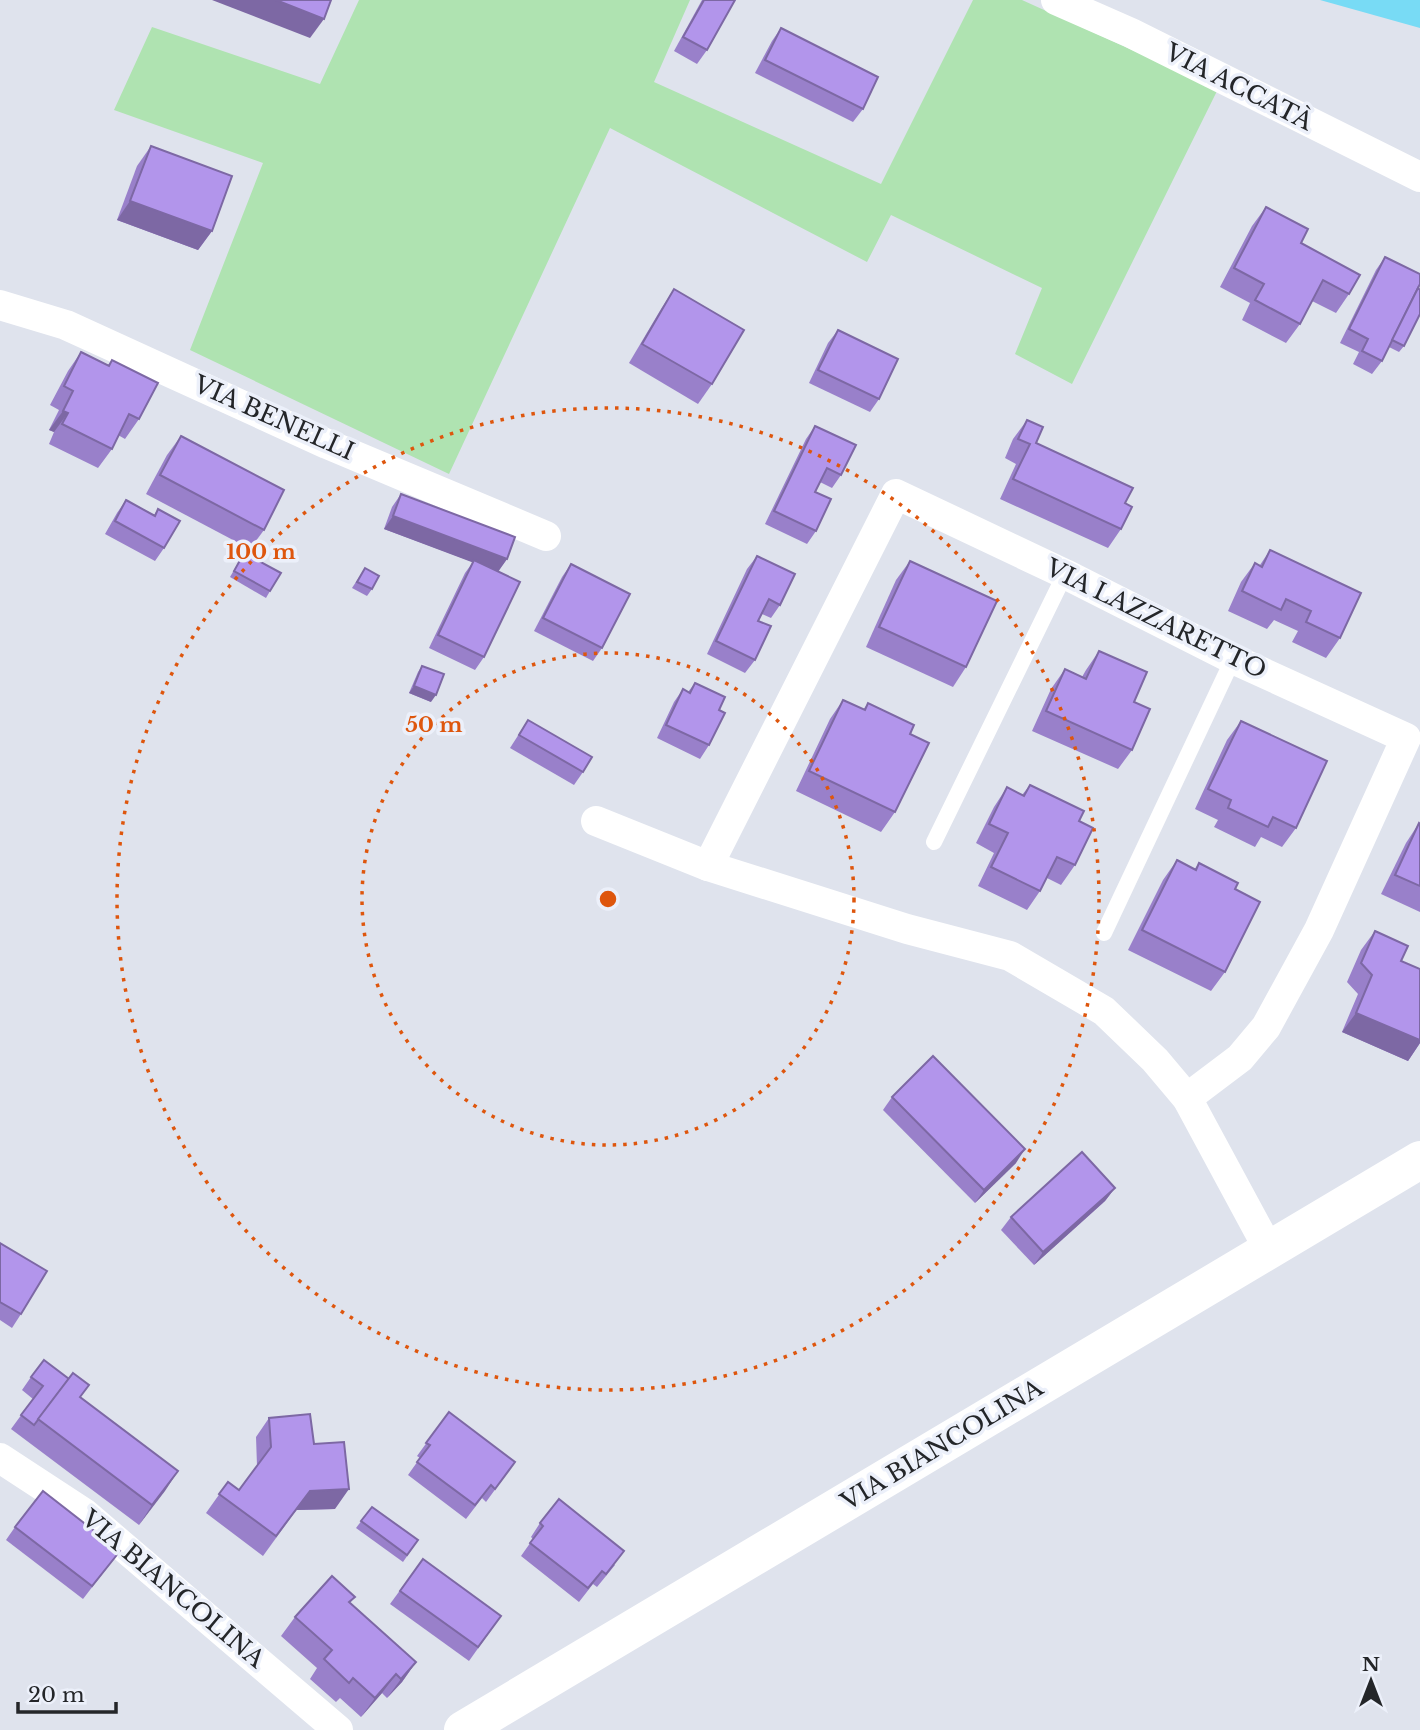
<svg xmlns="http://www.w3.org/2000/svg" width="1420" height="1730" font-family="'Libre Baskerville',serif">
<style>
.green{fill:#afe3b1}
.water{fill:#78dbf5}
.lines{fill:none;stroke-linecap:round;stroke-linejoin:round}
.lane{stroke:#fff;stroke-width:16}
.street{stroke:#fff;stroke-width:30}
.secondary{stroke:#fff;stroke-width:38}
.wall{fill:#9980ca}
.shaded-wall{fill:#7d68a4}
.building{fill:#b295eb;stroke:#7d68a4;stroke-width:2}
.ring{fill:none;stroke:#de560d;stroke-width:3.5;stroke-dasharray:3.5 7}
.labels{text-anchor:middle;stroke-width:7;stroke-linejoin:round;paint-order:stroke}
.street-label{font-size:24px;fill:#242629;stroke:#ecf0fa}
.centre{fill:#de560d;stroke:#ecf0fa;stroke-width:3.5}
.ring-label{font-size:21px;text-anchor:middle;font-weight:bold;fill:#de560d;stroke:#ecf0fa;stroke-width:7;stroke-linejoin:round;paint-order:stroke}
</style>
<rect width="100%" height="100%" fill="#dfe3ed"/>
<path class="green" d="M359 0H690L654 82 881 184 973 0H1022L1218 89 1072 384 1015 354 1042 288 891 215 867 262 610 128 449 474 190 350 263 163 114 110 152 27 320 84Z"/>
<path class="water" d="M1320 0H1420V28Z"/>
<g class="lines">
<g class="lane">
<path d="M934 842 1065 574"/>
<path d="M1104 933 1233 659"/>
</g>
<g class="street">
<path d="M1056 0 1131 33 1420 177"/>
<path d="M0 305 66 325 327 444 546 536"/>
<path d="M596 821 708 866 907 929 1010 956 1104 1011 1155 1060 1187 1098 1269 1250"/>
<path d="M708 866 896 494 1065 574 1233 659 1406 738 1319 930 1266 1027 1240 1058 1187 1098"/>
<path d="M0 1458 84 1513 338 1730"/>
</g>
<path class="secondary" d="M463 1730 1420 1160"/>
</g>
<g class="wall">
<path d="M702 0H735L707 50 697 64 674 51Z"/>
<path d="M781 28 863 109 853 122 755 73 772 41Z"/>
<path d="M151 146 212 231 198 250 117 220 137 166Z"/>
<path d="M1266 207 1349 294 1336 313 1312 301 1300 324 1286 343 1242 320 1250 303 1220 287 1252 226Z"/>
<path d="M1385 257 1418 288 1404 346 1399 352 1389 347 1382 361 1372 374 1353 364 1359 352 1340 343 1376 270Z"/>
<path d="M674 289 712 384 698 404 629 363 661 309Z"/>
<path d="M838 330 879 399 870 412 809 383 828 343Z"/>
<path d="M81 352 108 365 112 360 139 419 125 439 118 435 112 449 98 468 49 444 54 432 49 430 59 410 50 405 68 371Z"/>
<path d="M1027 420 1036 443 1125 503 1121 529 1108 548 1000 499 1016 464 1005 458 1013 439Z"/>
<path d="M815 426 841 475 832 488 820 482 815 492 816 531 807 544 765 524 806 439Z"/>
<path d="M181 436 264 530 250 549 146 494 167 455Z"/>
<path d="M401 494 507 559 498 571 484 657 475 670 429 648 465 573 473 562 384 529 392 507Z"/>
<path d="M126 500 154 515 158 509 164 548 155 561 105 534 117 513Z"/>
<path d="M1270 550 1340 638 1326 658 1292 642 1298 631 1274 620 1267 629 1228 611 1241 582 1255 563 1260 565Z"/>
<path d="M244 553 270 591 266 598 230 577Z"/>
<path d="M757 556 780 605 771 618 762 614 758 621 755 660 745 673 707 654 747 569Z"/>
<path d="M910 561 966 667 953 687 866 647 896 580Z"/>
<path d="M571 564 602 648 593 661 534 631 562 577Z"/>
<path d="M365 568 372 589 367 596 352 588Z"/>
<path d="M1099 651 1134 702 1132 750 1118 769 1032 731 1051 689 1065 669 1082 677 1086 670Z"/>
<path d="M422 666 431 702 409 693 418 672Z"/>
<path d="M695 683 719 710 709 745 700 759 657 738 674 702 683 689 688 692Z"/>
<path d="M843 700 863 710 868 703 910 734 895 812 881 832 796 791 830 719Z"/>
<path d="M528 720 583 772 574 785 510 748Z"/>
<path d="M1241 721 1296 828 1282 847 1261 837 1255 847 1214 827 1218 820 1195 809 1227 740Z"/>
<path d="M1030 785 1079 821 1075 865 1061 885 1047 878 1040 891 1027 910 978 886 994 853 976 843 994 807 1007 787 1022 795Z"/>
<path d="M1419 823 1420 824V912L1381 894 1406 843Z"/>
<path d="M1177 860 1194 870 1199 863 1235 889 1225 972 1211 991 1128 950 1163 880Z"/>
<path d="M1375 931 1401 961 1420 969V1043L1408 1061 1342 1032 1358 994 1347 982 1361 950Z"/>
<path d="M892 1097 1016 1163 975 1203 883 1110Z"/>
<path d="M1115 1188 1105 1201 1034 1265 1001 1230 1011 1217Z"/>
<path d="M0 1243 21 1314 12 1328 0 1320Z"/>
<path d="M31 1377 80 1397 178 1471 139 1525 11 1429 33 1399 22 1390Z"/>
<path d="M449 1412 515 1462 486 1502 482 1498 466 1519 408 1475 420 1458 417 1456Z"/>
<path d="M269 1418 314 1444 335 1509 296 1510 263 1556 206 1513 228 1482 239 1490 257 1466 256 1437Z"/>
<path d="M372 1507 418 1540 403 1562 356 1528Z"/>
<path d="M540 1523 615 1565 597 1587 593 1584 579 1602 521 1556 533 1539 531 1537Z"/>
<path d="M15 1527 110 1564 83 1599 6 1540Z"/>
<path d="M423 1559 501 1616 469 1661 390 1604Z"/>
<path d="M355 1597 350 1603 416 1662 402 1682 387 1698 382 1693 361 1717 340 1698 336 1702 310 1679 317 1668 281 1636 295 1617Z"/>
</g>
<g class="shaded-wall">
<path d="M212 0H276L324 19 310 38Z"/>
<path d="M130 201 212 231 198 250 117 220Z"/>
<path d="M63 411 68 413 54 432 49 430Z"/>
<path d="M393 516 507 559 498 572 384 529Z"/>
<path d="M414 686 436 695 431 702 409 693Z"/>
<path d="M1356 1013 1420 1040V1043L1408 1061 1342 1032Z"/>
<path d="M1025 1149 1016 1163 975 1203 984 1190Z"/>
<path d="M1115 1188 1105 1201 1034 1265 1043 1252Z"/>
<path d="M178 1471 165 1491 139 1525 152 1505Z"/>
<path d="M349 1489 335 1509 296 1510 263 1556 310 1491Z"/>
<path d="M416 1662 402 1682 387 1698 401 1679Z"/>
<path d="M396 1674 382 1693 361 1717 375 1698Z"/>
</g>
<g class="building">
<path d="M276 0H331L324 19Z"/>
<path d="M704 0H735L707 50 683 37Z"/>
<path d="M781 28 878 77 863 109 765 60Z"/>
<path d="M151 146 232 176 212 231 130 201Z"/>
<path d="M1266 207 1308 229 1301 243 1360 275 1349 294 1323 280 1300 324 1255 300 1264 284 1234 268Z"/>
<path d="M1385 257 1420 274V284L1382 361 1362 351 1368 339 1349 329Z"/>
<path d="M1418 288 1420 290V314L1404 346 1392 340Z"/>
<path d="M674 289 744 330 712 384 642 344Z"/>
<path d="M838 330 898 359 879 399 818 370Z"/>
<path d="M81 352 109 366 112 360 158 383 139 419 129 414 112 449 62 424 68 413 63 411 73 391 64 386Z"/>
<path d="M1027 420 1043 427 1036 443 1133 488 1125 503 1132 507 1121 529 1013 479 1030 444 1018 439Z"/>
<path d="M815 426 856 445 841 475 827 468 815 492 831 499 816 531 774 511Z"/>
<path d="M181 436 284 490 264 530 160 475Z"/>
<path d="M401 494 515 537 507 559 393 516Z"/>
<path d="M126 500 155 516 158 509 180 521 164 548 115 521Z"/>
<path d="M1270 550 1361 593 1340 638 1306 622 1311 611 1286 599 1281 610 1242 591 1255 563 1262 567Z"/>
<path d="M244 553 281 573 270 591 234 571Z"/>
<path d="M757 556 795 574 780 605 769 599 758 621 771 626 755 660 716 641Z"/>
<path d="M474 560 520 582 484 657 438 635Z"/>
<path d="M910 561 997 601 966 667 879 627Z"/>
<path d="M571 564 630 594 602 648 543 618Z"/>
<path d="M365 568 379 576 372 589 357 582Z"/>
<path d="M1099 651 1147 672 1134 702 1150 709 1132 750 1046 711 1065 669 1086 679Z"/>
<path d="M422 666 444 674 436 695 414 686Z"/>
<path d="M695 683 725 697 719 710 725 713 709 745 666 725 683 689 690 693Z"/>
<path d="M843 700 865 710 868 703 914 725 910 734 929 743 895 812 809 771Z"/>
<path d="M528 720 592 757 583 772 519 735Z"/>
<path d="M1241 721 1327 761 1296 828 1273 817 1268 827 1228 808 1231 800 1208 789Z"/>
<path d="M1030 785 1084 811 1079 821 1093 828 1075 865 1057 857 1040 891 991 867 1008 833 989 824 1007 787 1024 796Z"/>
<path d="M1419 823 1420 824V886L1395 875Z"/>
<path d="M1177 860 1196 870 1199 863 1238 883 1235 889 1260 902 1225 972 1142 930Z"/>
<path d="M1375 931 1408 946 1401 961 1420 969V1040L1356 1013 1372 975 1361 963Z"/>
<path d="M933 1056 1025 1149 984 1190 892 1097Z"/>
<path d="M1082 1152 1115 1188 1043 1252 1011 1217Z"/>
<path d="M0 1243 47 1271 21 1314 0 1302Z"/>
<path d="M44 1360 69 1379 34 1425 21 1415 43 1386 31 1377Z"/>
<path d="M73 1373 89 1385 80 1397 178 1471 152 1505 38 1419Z"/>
<path d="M449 1412 515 1462 495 1489 491 1485 475 1505 417 1462 430 1445 426 1443Z"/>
<path d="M310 1414 314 1444 344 1442 349 1489 310 1491 276 1536 219 1494 228 1482 239 1490 271 1447 269 1418Z"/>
<path d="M43 1491 120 1551 92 1586 15 1527Z"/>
<path d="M559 1499 624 1551 606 1574 602 1571 588 1588 530 1543 543 1526 540 1523Z"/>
<path d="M372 1507 418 1540 407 1555 361 1521Z"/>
<path d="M423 1559 501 1616 478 1647 400 1591Z"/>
<path d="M332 1576 355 1597 349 1602 416 1662 401 1679 396 1674 375 1698 353 1678 349 1683 324 1659 332 1650 295 1617Z"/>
</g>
<g class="ring">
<circle cx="608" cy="899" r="246"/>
<circle cx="608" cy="899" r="491"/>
</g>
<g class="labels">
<g class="street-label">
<text transform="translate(1239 87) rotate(27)" y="8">VIA ACCATÀ</text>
<text transform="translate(274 418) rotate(24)" y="8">VIA BENELLI</text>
<text transform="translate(1156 619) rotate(26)" y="8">VIA LAZZARETTO</text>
<text transform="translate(942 1445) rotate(-31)" y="8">VIA BIANCOLINA</text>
<text transform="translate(173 1589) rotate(40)" y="8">VIA BIANCOLINA</text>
</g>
</g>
<circle cx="608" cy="899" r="10" class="centre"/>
<g class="ring-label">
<text x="261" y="559">100 m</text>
<text x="434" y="732">50 m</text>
</g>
<g transform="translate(1371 1681)" stroke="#ecf0fa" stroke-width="5" paint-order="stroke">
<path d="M0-5L12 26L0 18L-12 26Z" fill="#242629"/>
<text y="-10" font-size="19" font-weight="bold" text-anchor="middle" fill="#242629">N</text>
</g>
<path d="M18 1702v10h98v-10" fill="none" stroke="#242629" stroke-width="3.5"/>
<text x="28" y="1702" font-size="21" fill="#242629" stroke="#ecf0fa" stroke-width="5" paint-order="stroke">20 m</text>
</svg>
